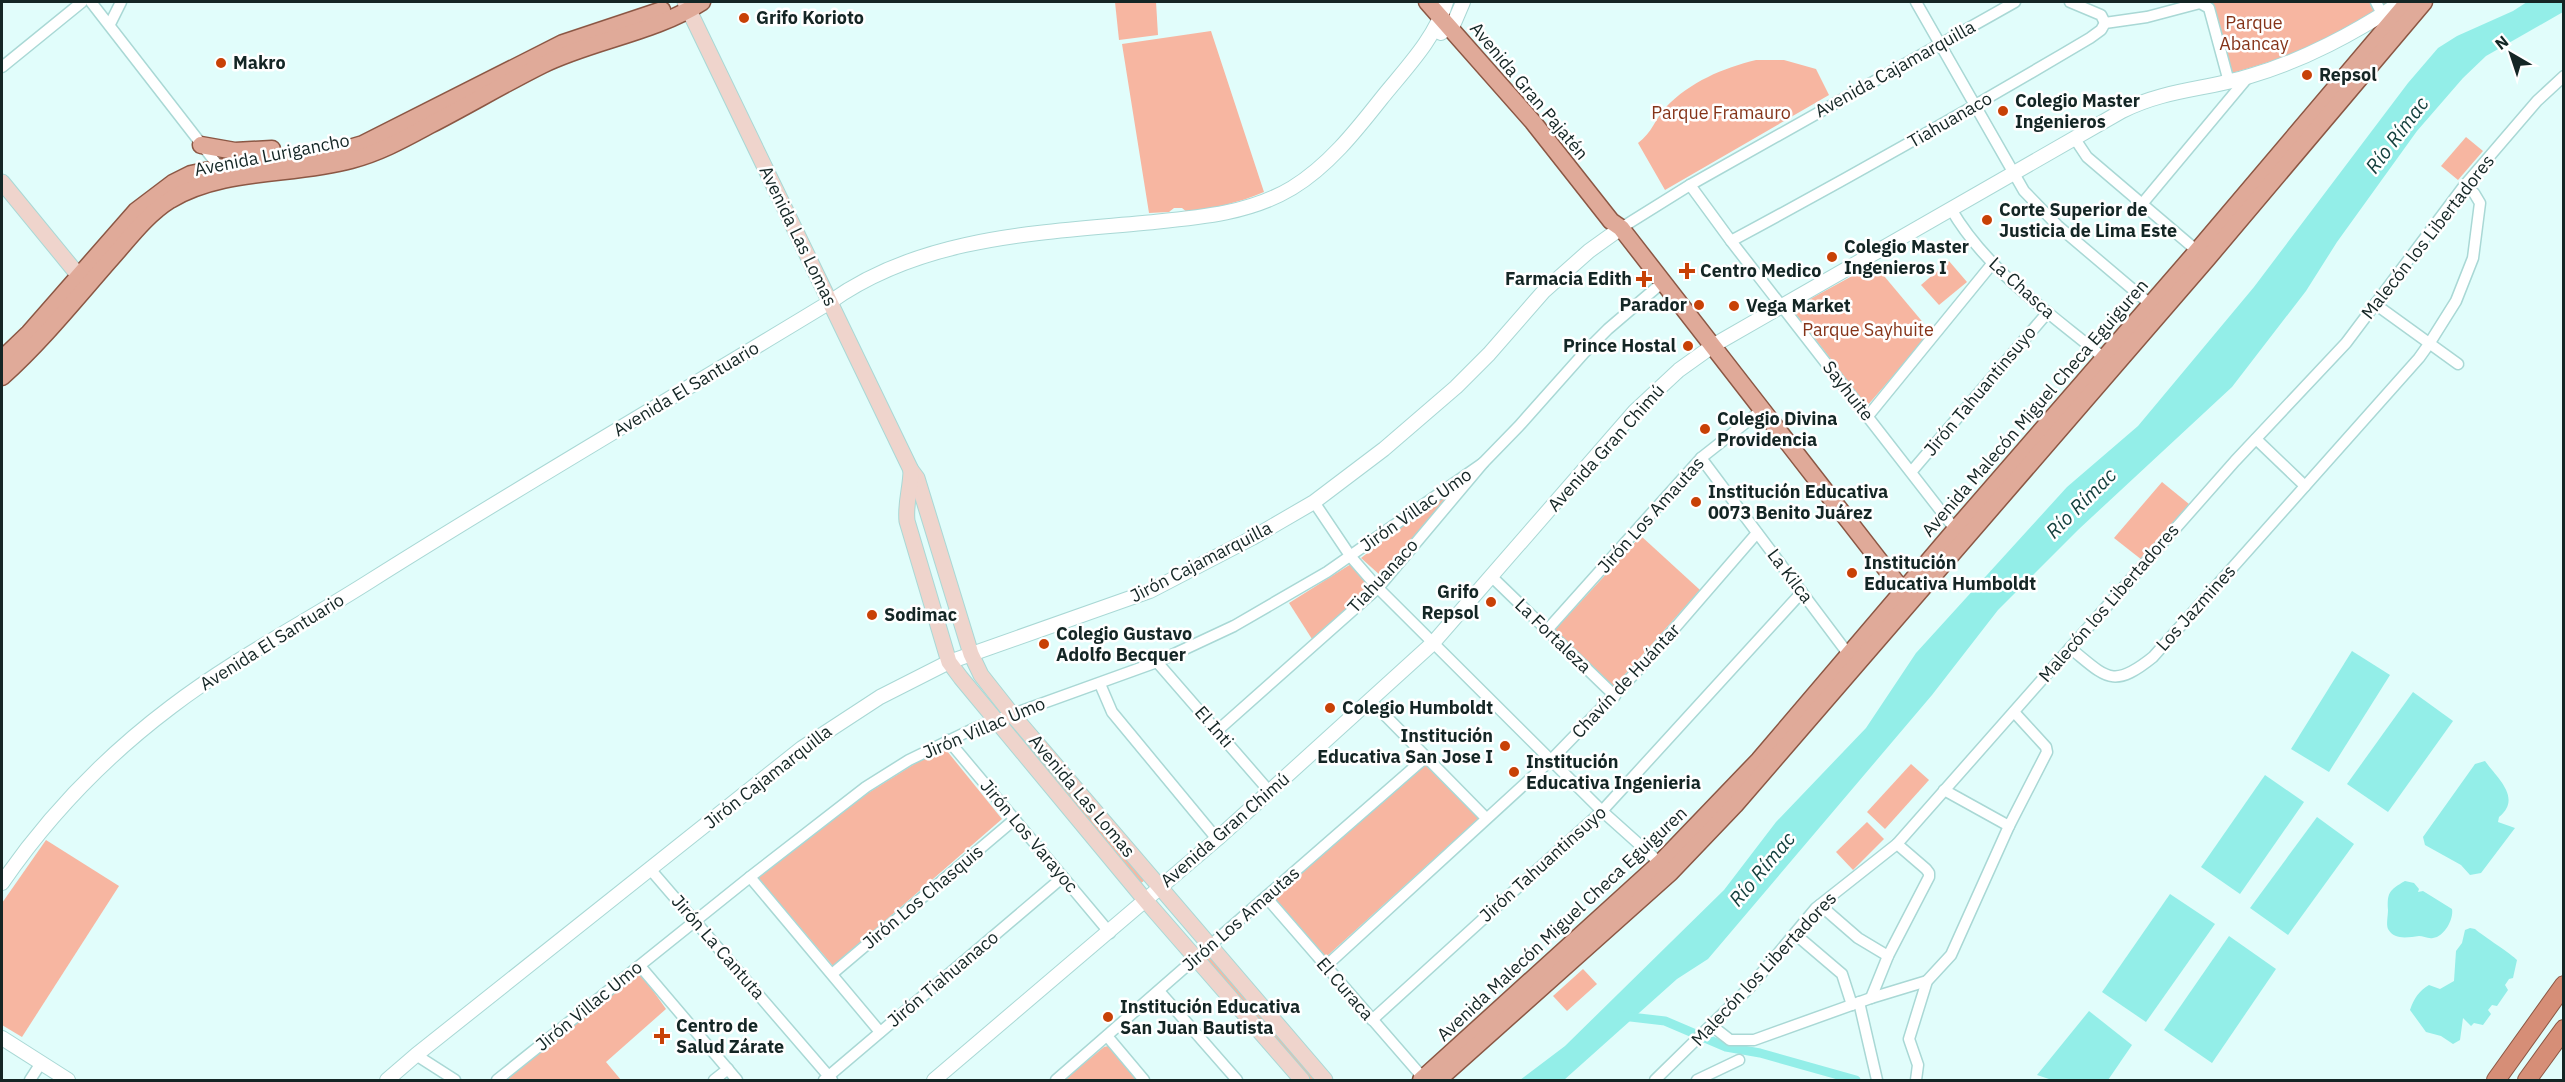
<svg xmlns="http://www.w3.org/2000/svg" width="2565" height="1082" font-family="'IBM Plex Sans',sans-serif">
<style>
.green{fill:#f7b6a1}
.water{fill:#93eee8}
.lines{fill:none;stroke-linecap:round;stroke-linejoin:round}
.canal{stroke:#93eee8;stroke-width:9}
.minor-casing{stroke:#a9d8d5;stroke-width:13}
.tertiary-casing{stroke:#a9d8d5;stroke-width:16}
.secondary-casing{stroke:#a9d8d5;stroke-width:17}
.primary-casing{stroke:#8b5744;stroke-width:19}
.trunk-casing{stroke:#8b5744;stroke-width:20}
.minor{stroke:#fff;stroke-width:10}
.tertiary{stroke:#fff;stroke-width:14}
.secondary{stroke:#efd4cc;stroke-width:15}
.primary{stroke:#e0aa99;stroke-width:16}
.trunk{stroke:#d68e77;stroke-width:18}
.poi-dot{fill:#c84106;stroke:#fff;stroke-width:2}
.labels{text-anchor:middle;stroke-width:5;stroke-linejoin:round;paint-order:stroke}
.poi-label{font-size:18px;font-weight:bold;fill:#142625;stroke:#fff;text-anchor:start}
.park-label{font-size:18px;fill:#853419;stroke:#fff}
.street-label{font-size:18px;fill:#142625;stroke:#fff}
.water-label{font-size:20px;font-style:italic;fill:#133f3d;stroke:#fff}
</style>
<rect width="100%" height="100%" fill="#e1fdfb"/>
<g class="green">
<path d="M1115 2H1156L1158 35 1119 40Z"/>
<path d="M2212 2H2389C2345 38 2286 58 2232 73Z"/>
<path d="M1211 31 1264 192C1239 203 1213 208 1187 212L1182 208H1174L1169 212 1149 213 1122 44Z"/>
<path d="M1756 60H1784L1816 69 1829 95 1665 190 1638 143C1652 133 1655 119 1666 107 1690 82 1723 68 1756 60Z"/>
<path d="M2466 137 2483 151 2458 180 2441 166Z"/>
<path d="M1949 261 1967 282 1939 305 1921 285Z"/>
<path d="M1874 264 1931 332 1867 406 1792 309Z"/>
<path d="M2162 482 2189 504 2142 560 2114 538Z"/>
<path d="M1447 491 1451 493 1381 576 1361 558Z"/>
<path d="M1641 536 1700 590 1612 689 1553 632Z"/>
<path d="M1351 564 1371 587 1312 639 1289 603Z"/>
<path d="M1011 722 1145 880 1140 884 1005 724Z"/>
<path d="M943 746 1002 819 833 966 758 878 849 805Z"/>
<path d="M1425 761 1478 815V819L1326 957 1273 897Z"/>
<path d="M1911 764 1929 780 1885 829 1867 812Z"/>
<path d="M1867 822 1884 839 1853 870 1836 852Z"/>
<path d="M46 840 119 886 22 1037 2 1025V903Z"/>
<path d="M1210 956 1317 1080H1310L1206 959Z"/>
<path d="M1583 969 1597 984 1567 1011 1553 996Z"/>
<path d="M639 971 666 1009 606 1062 621 1080H503Z"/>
<path d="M1108 1046 1139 1080H1064L1104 1047Z"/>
</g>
<g class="water">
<path d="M2527 2H2563V12L2486 56 2463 78 2417 131 2337 242 2306 291 2232 387 2079 529 1998 610 1932 695 1708 959 1677 979 1564 1080H1520L1565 1046 1724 890 1776 822 1866 728 1916 653 2067 487 2138 426 2254 287 2408 83 2438 48 2457 36 2513 11Z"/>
<path d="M2352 651 2390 675 2329 772 2291 749Z"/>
<path d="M2413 692 2453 721 2388 812 2347 784Z"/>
<path d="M2485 761C2498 779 2522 798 2499 817L2498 822 2515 828 2481 873 2470 875 2461 865 2425 845 2423 837 2475 764Z"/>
<path d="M2265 775 2304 802 2240 894 2201 867Z"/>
<path d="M2317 817 2354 844 2288 935 2250 908Z"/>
<path d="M2405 881 2414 883 2419 889 2418 892 2423 891 2452 909C2454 919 2444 937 2433 938 2428 939 2423 936 2419 936 2409 937 2395 941 2388 929 2386 924 2388 916 2388 910 2387 893 2389 890 2405 881Z"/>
<path d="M2170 894 2215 924 2146 1022 2102 992Z"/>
<path d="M2470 928 2475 929C2483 936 2513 955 2517 960L2513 978 2509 979 2505 985 2508 990 2497 1006 2492 1005 2488 1010 2491 1014 2483 1025 2474 1023 2471 1026 2463 1018 2460 1040 2453 1044 2441 1036 2426 1032 2410 1010C2414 998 2419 991 2429 985L2440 989 2454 981 2456 951 2462 943 2465 930Z"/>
<path d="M2229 936 2276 969 2212 1063 2164 1030Z"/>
<path d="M2089 1011 2132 1045 2108 1080H2052L2037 1075Z"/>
</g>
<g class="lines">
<path class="canal" d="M1622 1016 1665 1021 1726 1047 1760 1053 1856 1080"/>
<g class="minor-casing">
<g id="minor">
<path d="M91 2 223 172"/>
<path d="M1916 2 2024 191 2058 226 2150 304"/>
<path d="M2070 2 2101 15 2105 23"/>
<path d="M2376 2 2382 14"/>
<path d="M110 24 121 2"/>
<path d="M2 67 82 2"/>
<path d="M2075 139 2087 157 2202 255"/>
<path d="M1690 185 1731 241 1958 533"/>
<path d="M2142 204 2248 77"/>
<path d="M1951 209C1987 271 2050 313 2104 358"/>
<path d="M1621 228 1690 185 2015 2"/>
<path d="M1731 241C1852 176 1972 108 2090 38L2101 30 2105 23 2147 17 2200 3 2209 8 2229 82"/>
<path d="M2375 304 2458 364"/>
<path d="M1868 416 1992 264"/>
<path d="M2256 439 2305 486"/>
<path d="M1701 458 1852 659"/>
<path d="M1912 471 2048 312"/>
<path d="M1314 502 1351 557 1378 588 1602 811 1660 863"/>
<path d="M1492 577 1615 696"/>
<path d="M1547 630 1701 458 1763 409"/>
<path d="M2070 648C2106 677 2112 690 2153 657L2419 358 2429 344 2456 301 2473 258 2480 203 2474 193 2464 186"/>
<path d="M1157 662 1270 792"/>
<path d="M1100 684 1112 712 1217 839"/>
<path d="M1371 701 1486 818"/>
<path d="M1217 731 1378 588 1483 463 1519 426 1584 353 1608 329 1663 282"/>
<path d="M948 740 1110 933"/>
<path d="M1944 790 2009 826"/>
<path d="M650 869 832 1080"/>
<path d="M750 877 880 1032"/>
<path d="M1266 897 1425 1080"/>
<path d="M1820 905 1858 938 1888 956"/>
<path d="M1795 934 1842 974 1852 1005"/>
<path d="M640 966 737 1080"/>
<path d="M1326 966 1552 759 1642 666 1757 533"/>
<path d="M832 974 1015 819"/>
<path d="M1159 991 1237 1080"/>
<path d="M1871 998 1888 956 1929 877V873L1926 869 1897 844"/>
<path d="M1859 1002 1877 1080"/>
<path d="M1372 1020 1602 811 1802 592"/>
<path d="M1712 1026 1730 1040H1754L1871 998 1927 981"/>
<path d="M1107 1036 1144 1080"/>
<path d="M416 1055 455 1080"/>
<path d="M30 1080 41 1063"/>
<path d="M497 1080 750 877 866 787 909 760 977 727 1157 662 1234 626 1327 572 1483 463"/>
<path d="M714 1080 728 1069"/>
<path d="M824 1080 1063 877"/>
<path d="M1056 1080 1426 757"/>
<path d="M1655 1080 1750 987 1816 908 1897 844 2235 461 2346 343 2464 186 2537 101 2564 76"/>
<path d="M1697 1080 1739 1060"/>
<path d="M1916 1080 1918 1065 1909 1039 1927 981 1951 955 2009 826 2047 752 2046 747 2014 712"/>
</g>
</g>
<g class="tertiary-casing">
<g id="tertiary">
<path d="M1441 33 1454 23 1463 2"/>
<path d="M2 883C48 816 106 756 171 707 234 659 304 623 370 581 522 485 677 395 830 302 921 237 1035 233 1143 223 1193 218 1247 215 1292 188 1328 166 1355 132 1381 99 1405 69 1435 39 1446 2"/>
<path d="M2 1038 68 1080"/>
<path d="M387 1080 416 1055 802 748 880 697 949 662 1150 591 1252 538 1314 502 1384 449 1456 387 1489 354 1544 291 1589 251 1621 228"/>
<path d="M934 1080 1217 839 1433 643 1635 411 1679 370 1714 345 2122 111C2166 89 2205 90 2250 76 2305 60 2354 33 2402 2"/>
</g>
</g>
<g class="secondary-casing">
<g id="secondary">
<path d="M685 2 911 470 917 478 971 654 981 675 1011 713 1325 1080"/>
<path d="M2 182 79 276"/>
<path d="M911 470C911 488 905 503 907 521L949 662 961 678 1146 901 1302 1080"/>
</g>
</g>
<g class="primary-casing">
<g id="primary">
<path d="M1427 2 1533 122 1611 221 1621 228 1910 600"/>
<path d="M201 145 235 151 272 149"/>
<path d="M2 359 29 333 136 211 173 183 191 174 219 168 346 149 363 144 563 43 662 10"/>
<path d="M2 377C41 342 74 301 109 261 128 240 146 215 170 200 224 168 292 176 351 160 379 153 404 139 430 125 467 106 504 84 542 65 593 40 654 33 702 2"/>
<path d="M1421 1080 1660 863 1759 760 1955 530 2197 251 2408 2"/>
<path d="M1438 1080 1670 873 1735 805 2207 259 2424 2"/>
</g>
</g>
<g class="trunk-casing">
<g id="trunk">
<path d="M2496 1080 2564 985"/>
<path d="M2527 1080 2564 1029"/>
</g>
</g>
<use href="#minor" class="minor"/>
<use href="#tertiary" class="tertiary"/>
<use href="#secondary" class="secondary"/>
<use href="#primary" class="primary"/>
<use href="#trunk" class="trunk"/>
</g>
<g class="poi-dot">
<circle cx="744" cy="18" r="6"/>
<circle cx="221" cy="63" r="6"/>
<circle cx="2307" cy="75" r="6"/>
<circle cx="2003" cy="111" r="6"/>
<circle cx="1987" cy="220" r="6"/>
<circle cx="1832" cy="257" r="6"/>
<path d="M1684 262h6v6h6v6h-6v6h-6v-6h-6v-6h6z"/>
<path d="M1641 270h6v6h6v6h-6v6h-6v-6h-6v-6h6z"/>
<circle cx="1699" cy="305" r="6"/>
<circle cx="1734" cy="306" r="6"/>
<circle cx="1688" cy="346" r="6"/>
<circle cx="1705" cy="429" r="6"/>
<circle cx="1696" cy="502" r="6"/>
<circle cx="1852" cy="573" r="6"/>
<circle cx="1491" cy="602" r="6"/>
<circle cx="872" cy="615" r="6"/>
<circle cx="1044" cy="644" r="6"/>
<circle cx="1330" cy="708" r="6"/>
<circle cx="1505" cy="746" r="6"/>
<circle cx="1514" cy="772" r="6"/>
<circle cx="1108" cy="1017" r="6"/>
<path d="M659 1027h6v6h6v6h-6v6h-6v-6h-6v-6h6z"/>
</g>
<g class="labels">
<g class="poi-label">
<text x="756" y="24">Grifo Korioto</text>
<text x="233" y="69">Makro</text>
<text x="2319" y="81">Repsol</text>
<text x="2015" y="107">Colegio Master<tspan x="2015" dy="21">Ingenieros</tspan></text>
<text x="1999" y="216">Corte Superior de<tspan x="1999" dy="21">Justicia de Lima Este</tspan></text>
<text x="1844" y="253">Colegio Master<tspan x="1844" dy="21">Ingenieros I</tspan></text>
<text x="1700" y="277">Centro Medico</text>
<text x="1632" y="285" text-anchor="end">Farmacia Edith</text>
<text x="1687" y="311" text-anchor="end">Parador</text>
<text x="1746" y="312">Vega Market</text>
<text x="1676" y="352" text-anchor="end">Prince Hostal</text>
<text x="1717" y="425">Colegio Divina<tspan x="1717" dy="21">Providencia</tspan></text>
<text x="1708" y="498">Institución Educativa<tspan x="1708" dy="21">0073 Benito Juárez</tspan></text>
<text x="1864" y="569">Institución<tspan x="1864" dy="21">Educativa Humboldt</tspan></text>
<text x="1479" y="598" text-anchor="end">Grifo<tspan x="1479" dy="21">Repsol</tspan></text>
<text x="884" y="621">Sodimac</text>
<text x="1056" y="640">Colegio Gustavo<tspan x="1056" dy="21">Adolfo Becquer</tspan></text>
<text x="1342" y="714">Colegio Humboldt</text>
<text x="1493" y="742" text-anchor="end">Institución<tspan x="1493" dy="21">Educativa San Jose I</tspan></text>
<text x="1526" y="768">Institución<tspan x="1526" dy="21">Educativa Ingenieria</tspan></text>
<text x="1120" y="1013">Institución Educativa<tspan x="1120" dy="21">San Juan Bautista</tspan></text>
<text x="676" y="1032">Centro de<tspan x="676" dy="21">Salud Zárate</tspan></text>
</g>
<g class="park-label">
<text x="2254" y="29">Parque<tspan x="2254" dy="21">Abancay</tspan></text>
<text x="1721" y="119">Parque Framauro</text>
<text x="1868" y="336">Parque Sayhuite</text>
</g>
<g class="street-label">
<text transform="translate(1895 69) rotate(-29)" y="6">Avenida Cajamarquilla</text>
<text transform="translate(1529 91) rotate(50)" y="6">Avenida Gran Pajatén</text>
<text transform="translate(1950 120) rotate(-30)" y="6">Tiahuanaco</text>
<text transform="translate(272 155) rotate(-11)" y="6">Avenida Lurigancho</text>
<text transform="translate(798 236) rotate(64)" y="6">Avenida Las Lomas</text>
<text transform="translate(2428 237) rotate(-52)" y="6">Malecón los Libertadores</text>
<text transform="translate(2022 288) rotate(42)" y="6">La Chasca</text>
<text transform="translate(686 389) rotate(-31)" y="6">Avenida El Santuario</text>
<text transform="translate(1848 391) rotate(52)" y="6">Sayhuite</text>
<text transform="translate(1980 391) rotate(-50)" y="6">Jirón Tahuantinsuyo</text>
<text transform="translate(2035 408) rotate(-49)" y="6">Avenida Malecón Miguel Checa Eguiguren</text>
<text transform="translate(1606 448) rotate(-48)" y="6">Avenida Gran Chimú</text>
<text transform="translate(1416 510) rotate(-35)" y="6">Jirón Villac Umo</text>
<text transform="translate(1651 515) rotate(-48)" y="6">Jirón Los Amautas</text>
<text transform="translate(1201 562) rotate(-27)" y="6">Jirón Cajamarquilla</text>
<text transform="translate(1383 576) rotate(-47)" y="6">Tiahuanaco</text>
<text transform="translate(1790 576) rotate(53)" y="6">La Kilca</text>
<text transform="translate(2109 603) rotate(-49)" y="6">Malecón los Libertadores</text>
<text transform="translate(2196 608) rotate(-48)" y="6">Los Jazmines</text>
<text transform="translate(1553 636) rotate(44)" y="6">La Fortaleza</text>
<text transform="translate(272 642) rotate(-32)" y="6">Avenida El Santuario</text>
<text transform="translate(1626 681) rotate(-47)" y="6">Chavín de Huántar</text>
<text transform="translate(1214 727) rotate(49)" y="6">El Inti</text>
<text transform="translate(984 728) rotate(-23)" y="6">Jirón Villac Umo</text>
<text transform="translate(768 777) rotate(-38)" y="6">Jirón Cajamarquilla</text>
<text transform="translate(1082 796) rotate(50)" y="6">Avenida Las Lomas</text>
<text transform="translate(1225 830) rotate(-41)" y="6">Avenida Gran Chimú</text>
<text transform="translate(1029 836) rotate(50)" y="6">Jirón Los Varayoc</text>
<text transform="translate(1543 864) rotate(-42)" y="6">Jirón Tahuantinsuyo</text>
<text transform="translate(923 897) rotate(-40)" y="6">Jirón Los Chasquis</text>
<text transform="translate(1241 919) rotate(-41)" y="6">Jirón Los Amautas</text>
<text transform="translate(1562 924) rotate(-43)" y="6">Avenida Malecón Miguel Checa Eguiguren</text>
<text transform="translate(718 947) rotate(49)" y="6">Jirón La Cantuta</text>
<text transform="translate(1764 969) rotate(-47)" y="6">Malecón los Libertadores</text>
<text transform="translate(943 979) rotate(-40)" y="6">Jirón Tiahuanaco</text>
<text transform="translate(1345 989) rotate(49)" y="6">El Curaca</text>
<text transform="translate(589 1006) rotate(-39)" y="6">Jirón Villac Umo</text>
</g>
<g class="water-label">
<text transform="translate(2397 135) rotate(-53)" y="7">Río Rímac</text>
<text transform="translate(2081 503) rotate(-45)" y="7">Río Rímac</text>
<text transform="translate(1762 869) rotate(-50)" y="7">Río Rímac</text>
</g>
</g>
<rect width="2565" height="1082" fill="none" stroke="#142625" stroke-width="6"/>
<g transform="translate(2511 54) rotate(321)" stroke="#ffffff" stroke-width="4.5" paint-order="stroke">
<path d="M0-4.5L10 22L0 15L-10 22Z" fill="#142625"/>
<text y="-9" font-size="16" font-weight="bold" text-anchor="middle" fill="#142625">N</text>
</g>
</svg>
